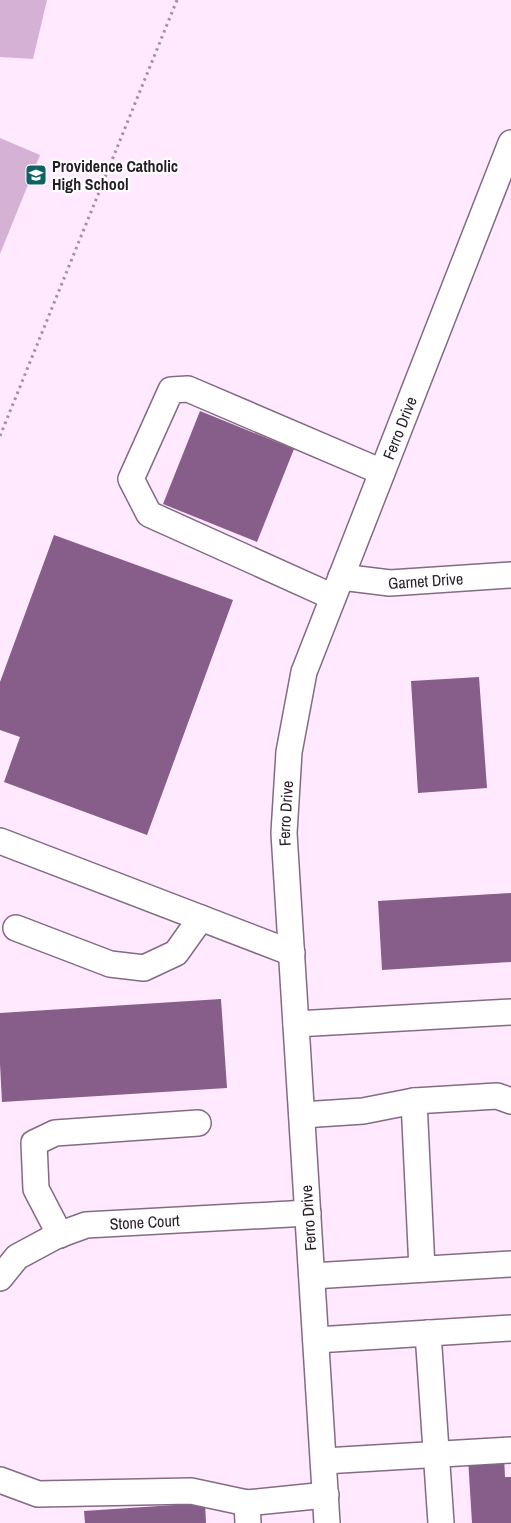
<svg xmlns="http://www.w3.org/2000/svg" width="511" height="1523" font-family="'Archivo Narrow',sans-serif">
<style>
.green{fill:#d5b1d6}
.building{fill:#875d89}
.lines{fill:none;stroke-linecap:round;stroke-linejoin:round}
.minor-casing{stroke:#836b84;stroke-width:28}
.path{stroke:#a191a2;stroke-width:3;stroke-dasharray:2.5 4;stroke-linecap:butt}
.minor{stroke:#fff;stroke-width:25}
.labels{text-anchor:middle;stroke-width:4.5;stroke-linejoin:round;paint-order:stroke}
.poi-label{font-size:16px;font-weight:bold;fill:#261c26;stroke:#fff;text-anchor:start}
.street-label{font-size:16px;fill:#261c26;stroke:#fff}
</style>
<rect width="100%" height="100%" fill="#fee9ff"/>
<g class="green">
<path d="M0 0H47L33 59 0 57Z"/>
<path d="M0 138 40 155 0 254Z"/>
</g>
<g class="building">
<path d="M200 411 294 449 257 542 163 504Z"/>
<path d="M54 535 233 600 147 835 4 782 20 737 0 730V682Z"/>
<path d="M479 677 487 788 418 793 411 681Z"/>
<path d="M511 893V962L382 970 378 901Z"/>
<path d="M221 999 227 1088 2 1102 0 1064V1013Z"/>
<path d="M504 1456 505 1477H511V1523H472L468 1458Z"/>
<path d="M205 1503 206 1523H85L84 1511Z"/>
</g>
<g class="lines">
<g class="minor-casing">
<g id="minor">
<path id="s1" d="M341 577 390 583 511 575"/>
<path d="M333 597 149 514 131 479 171 390 188 389 382 472"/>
<path d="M0 841 292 953"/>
<path d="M16 928 110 964 144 968 176 953 201 918"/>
<path d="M296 1024 511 1012"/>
<path d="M414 1101 422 1269"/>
<path d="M302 1115 363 1111 414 1101 497 1096 511 1101"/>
<path d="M60 1235 36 1189 34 1143 55 1133 198 1123"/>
<path d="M312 1276 511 1264"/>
<path id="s2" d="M0 1278 17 1257 56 1236 86 1225 308 1213"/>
<path d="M428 1333 441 1523"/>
<path d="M316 1340 511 1328"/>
<path d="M324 1461 511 1450"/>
<path d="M0 1480 38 1494 191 1491 247 1503 326 1495"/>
<path d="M247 1503 248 1523"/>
<path id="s3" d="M327 1523 284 833 289 752 304 672 511 143"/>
</g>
</g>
<path class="path" d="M0 436 177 0"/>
<use href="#minor" class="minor"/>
</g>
<defs>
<g id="school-square" transform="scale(1.125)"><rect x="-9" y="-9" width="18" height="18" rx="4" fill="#106166" stroke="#fff"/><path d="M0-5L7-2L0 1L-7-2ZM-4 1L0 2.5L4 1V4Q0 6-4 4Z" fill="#fff"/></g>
</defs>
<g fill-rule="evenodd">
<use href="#school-square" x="36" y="175"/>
</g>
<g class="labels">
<g class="poi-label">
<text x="52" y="172">Providence Catholic<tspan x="52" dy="18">High School</tspan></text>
</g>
<g class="street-label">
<text dy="6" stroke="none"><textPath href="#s3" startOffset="1116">Ferro Drive</textPath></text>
<text dy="6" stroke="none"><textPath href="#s1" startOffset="85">Garnet Drive</textPath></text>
<text dy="6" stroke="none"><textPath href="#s3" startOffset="711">Ferro Drive</textPath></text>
<text transform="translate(308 1218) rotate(-94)" y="6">Ferro Drive</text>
<text dy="6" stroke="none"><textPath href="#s2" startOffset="162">Stone Court</textPath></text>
</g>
</g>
</svg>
